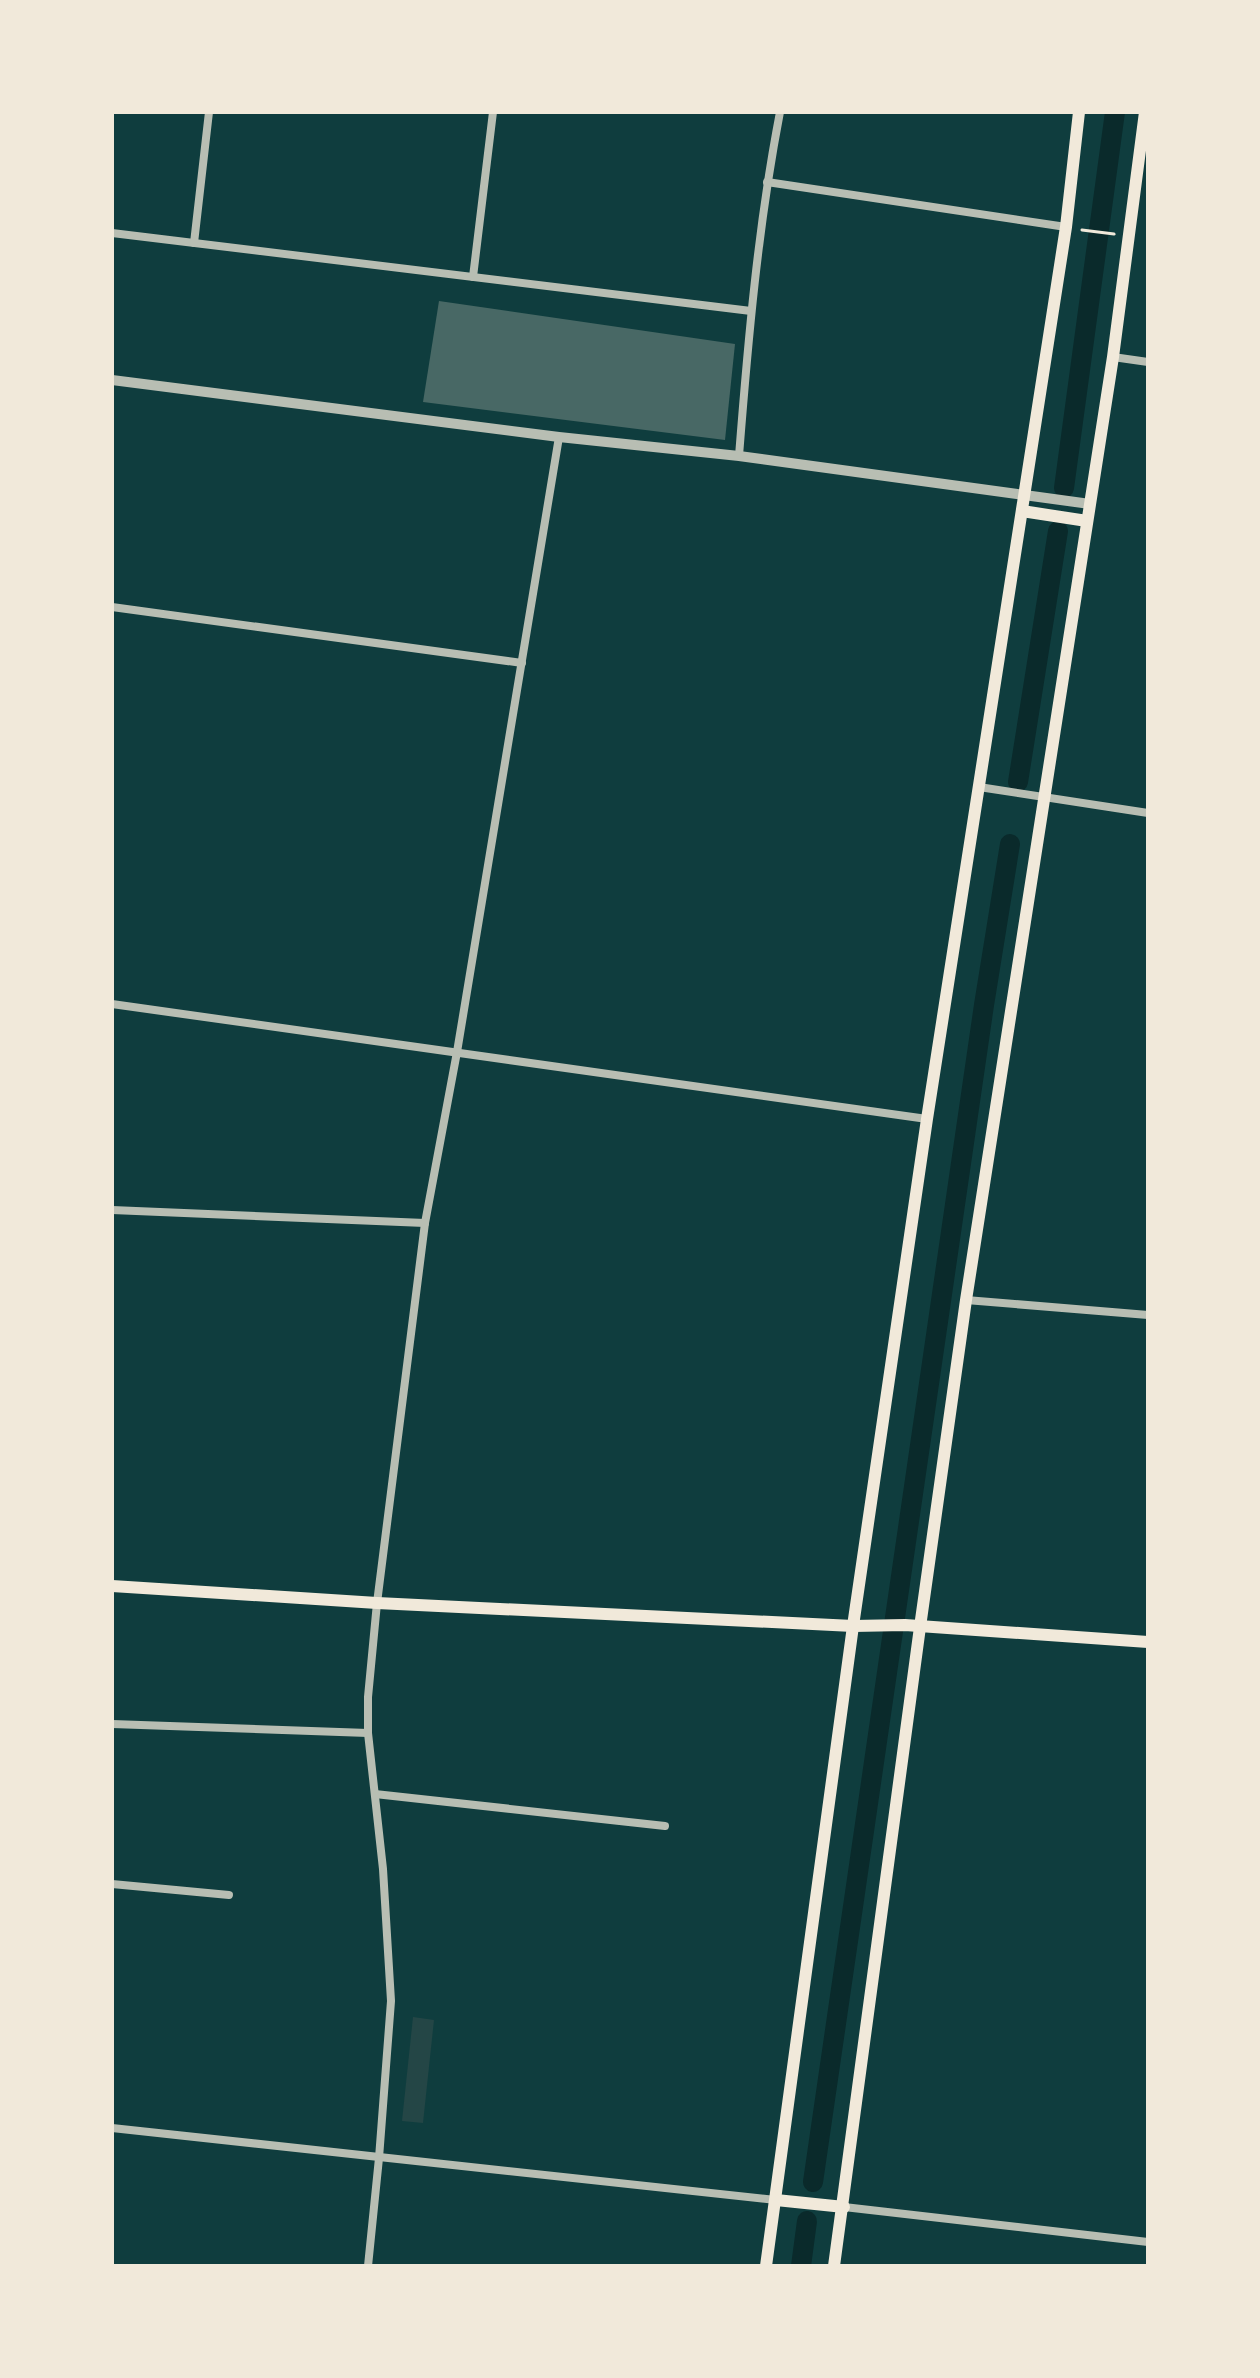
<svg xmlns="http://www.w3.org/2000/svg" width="1260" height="2378" font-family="'Source Serif 4',serif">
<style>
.green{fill:#244646}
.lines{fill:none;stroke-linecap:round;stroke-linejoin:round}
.canal{stroke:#0a2a2b;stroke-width:20}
.building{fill:#486865}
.path{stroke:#f1e9da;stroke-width:3}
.minor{stroke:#b8beb3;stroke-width:8}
.tertiary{stroke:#b8beb3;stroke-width:10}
.secondary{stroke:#f1e9da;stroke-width:12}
</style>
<rect width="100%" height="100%" fill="#0f3d3e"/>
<path class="green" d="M413 2017 434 2020 423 2123 402 2121Z"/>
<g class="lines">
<g class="canal">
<path d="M1064 488 1115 112"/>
<path d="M1018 782 1058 531"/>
<path d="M813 2182 984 1005 1010 844"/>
<path d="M801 2266 807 2221"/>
</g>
</g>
<path class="building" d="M439 301 735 344 725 440 423 402Z"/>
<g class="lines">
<path class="path" d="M1082 230 1114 234"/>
<g class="minor">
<path d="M767 182 1066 227"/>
<path d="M112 233 751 311"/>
<path d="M194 243 209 112"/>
<path d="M473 277 493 112"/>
<path d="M1113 357 1148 362"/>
<path d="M739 456C748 341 758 226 780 112"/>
<path d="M112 607 522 663"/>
<path d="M979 787 1148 813"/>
<path d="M112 1004 927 1119"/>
<path d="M112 1210 425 1223"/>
<path d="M966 1300 1148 1315"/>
<path d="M112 1724 368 1733"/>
<path d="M375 1794 665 1826"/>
<path d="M112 1884 229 1895"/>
<path d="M112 2128 776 2200"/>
<path d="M844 2207 1148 2242"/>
<path d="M368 2266 379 2158 391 2001 383 1869 368 1733V1697L377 1603 425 1223 457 1052 559 437"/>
</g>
<path class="tertiary" d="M112 380 559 437 739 456 1090 504"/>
<g class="secondary">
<path d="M1022 511 1087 521"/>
<path d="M112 1586 377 1603 853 1626 905 1625 1148 1642"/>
<path d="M776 2200 844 2207"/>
<path d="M766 2266 853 1626 927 1119 1066 227 1079 112"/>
<path d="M834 2266 920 1627 966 1300 1113 357 1145 112"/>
</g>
</g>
<rect width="1260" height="2378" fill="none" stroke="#f1e9da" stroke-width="228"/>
</svg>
